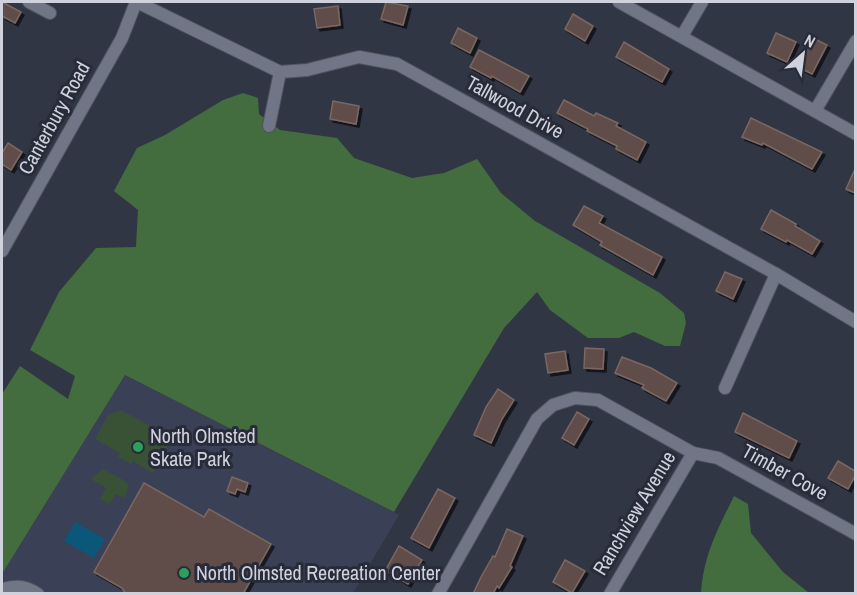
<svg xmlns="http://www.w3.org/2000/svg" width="857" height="595" font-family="'Archivo Narrow',sans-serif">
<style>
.built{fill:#3a4055}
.green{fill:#395236}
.forest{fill:#436d3e}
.water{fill:#0a5779}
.building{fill:#604e49;stroke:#7a6762;stroke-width:1.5;filter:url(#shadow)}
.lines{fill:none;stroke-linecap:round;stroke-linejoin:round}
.minor-casing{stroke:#505460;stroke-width:14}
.minor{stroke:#717687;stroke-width:12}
.leisure-dot{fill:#2e9e5b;stroke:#282c3a;stroke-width:2}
.labels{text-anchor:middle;stroke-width:6;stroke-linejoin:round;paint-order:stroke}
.street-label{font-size:20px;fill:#cfd2dc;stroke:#282c3a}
.poi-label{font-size:20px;fill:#cfd2dc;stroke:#282c3a;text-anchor:start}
</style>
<defs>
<filter id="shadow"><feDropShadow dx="3" dy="3" stdDeviation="0" flood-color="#0009"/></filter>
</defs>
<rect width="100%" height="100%" fill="#313645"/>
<path class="built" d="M125 375 399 515 353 593H2V574Z"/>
<g class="green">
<path d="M121 410 172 438 153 473 133 461 131 464 118 457 120 453 95 439 108 415Z"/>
<path d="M103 469 125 481 129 486 124 498 116 494 109 504 100 499 106 488 91 479Z"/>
</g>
<g class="forest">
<path d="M243 93 258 98 259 114 280 130 337 138 354 158 412 178 444 173 477 159 501 193 535 221 660 293 684 313 686 323 680 346H665L634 332 619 338H588L550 310 537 292 504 328 394 512 125 375 2 574V394L20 366 68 399 75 376 30 350 59 292 96 248 136 247 138 210 114 191 137 148 165 135 223 100Z"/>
<path d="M734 496 748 504 751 533 783 572 809 593H701C704 554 717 531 734 496Z"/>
</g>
<path class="water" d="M75 522 105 539 94 558 64 541Z"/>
<g class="building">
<path d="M2 2 21 12 15 23 2 16Z"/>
<path d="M386 2 408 6 403 25 381 19Z"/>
<path d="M338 6 340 25 317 28 314 9Z"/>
<path d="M573 14 593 26 585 41 565 29Z"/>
<path d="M458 28 477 38 470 53 451 43Z"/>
<path d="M776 33 796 42 787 62 767 53Z"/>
<path d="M813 38 827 45 812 74 798 67Z"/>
<path d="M624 42 669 69 662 82 616 57Z"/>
<path d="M479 50 529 76 520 92 492 76 491 78 470 67Z"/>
<path d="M564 100 594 116 596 113 618 123 616 126 646 142 637 160 616 149 617 146 587 131 588 129 557 113Z"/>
<path d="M333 101 359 106 356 124 330 119Z"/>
<path d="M751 118 822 152 812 169 763 143 762 145 742 137Z"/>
<path d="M8 143 22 152 11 170 2 164V153Z"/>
<path d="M855 169V193L846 189Z"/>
<path d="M584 206 603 216 599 223 662 257 653 275 600 245 602 242 573 225Z"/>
<path d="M771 210 796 224 795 226 820 241 812 254 787 240 786 242 761 229Z"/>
<path d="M725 272 742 279 733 299 716 291Z"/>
<path d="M585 348 604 349 603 369 584 368Z"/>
<path d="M565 351 568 370 548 373 545 354Z"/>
<path d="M622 357 651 368 677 383 666 401 642 388 644 385 615 373Z"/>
<path d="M498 389 514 400 502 419 491 443 474 435 486 407Z"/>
<path d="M577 412 589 419 574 445 562 438Z"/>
<path d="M743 413 797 441 789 458 735 432Z"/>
<path d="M838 461 855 471V476L848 489 828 478Z"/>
<path d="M232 477 248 483 245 492 237 489 235 494 227 491Z"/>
<path d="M144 483 204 517 209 509 271 544 243 594H126L122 588 94 572Z"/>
<path d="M438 489 455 498 429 548 411 538Z"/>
<path d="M507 529 523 536 510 566 512 567 499 588 497 586 493 594H473L481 577 493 556 495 557Z"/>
<path d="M399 546 422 560 408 584 385 571Z"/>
<path d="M565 560 585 571 572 593 553 582Z"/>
</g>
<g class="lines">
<g class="minor-casing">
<g id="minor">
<path d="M29 2 50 13"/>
<path d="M137 2 280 72 307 70 359 57 397 64 776 274 856 322"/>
<path d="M619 2 856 134"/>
<path d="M682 36 702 2"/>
<path d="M815 111 856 41"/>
<path d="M269 126 280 72"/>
<path d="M2 251 122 38 136 2"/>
<path d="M725 388 776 274"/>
<path d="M2 592 3 589C18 585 25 586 38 594"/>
<path d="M438 594 537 419 553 405 575 398 598 400 693 453 718 458 856 534"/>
<path d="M610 594 693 453"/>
</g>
</g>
<use href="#minor" class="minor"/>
</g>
<g class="leisure-dot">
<circle cx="138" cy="447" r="6"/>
<circle cx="184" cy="573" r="6"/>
</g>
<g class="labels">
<g class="street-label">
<text transform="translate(515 107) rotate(29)" y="7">Tallwood Drive</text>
<text transform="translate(54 118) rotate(-61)" y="7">Canterbury Road</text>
<text transform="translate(785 472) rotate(29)" y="7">Timber Cove</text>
<text transform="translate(634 513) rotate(-59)" y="7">Ranchview Avenue</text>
</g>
<g class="poi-label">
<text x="150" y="443">North Olmsted<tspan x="150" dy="23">Skate Park</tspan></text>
<text x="196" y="580">North Olmsted Recreation Center</text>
</g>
</g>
<rect width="857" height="595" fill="none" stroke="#cfd2dc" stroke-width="6"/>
<g transform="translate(803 54) rotate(28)" stroke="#282c3a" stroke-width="4.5" paint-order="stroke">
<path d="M0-4.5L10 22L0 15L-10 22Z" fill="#cfd2dc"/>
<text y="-9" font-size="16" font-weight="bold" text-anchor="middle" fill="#cfd2dc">N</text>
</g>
</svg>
